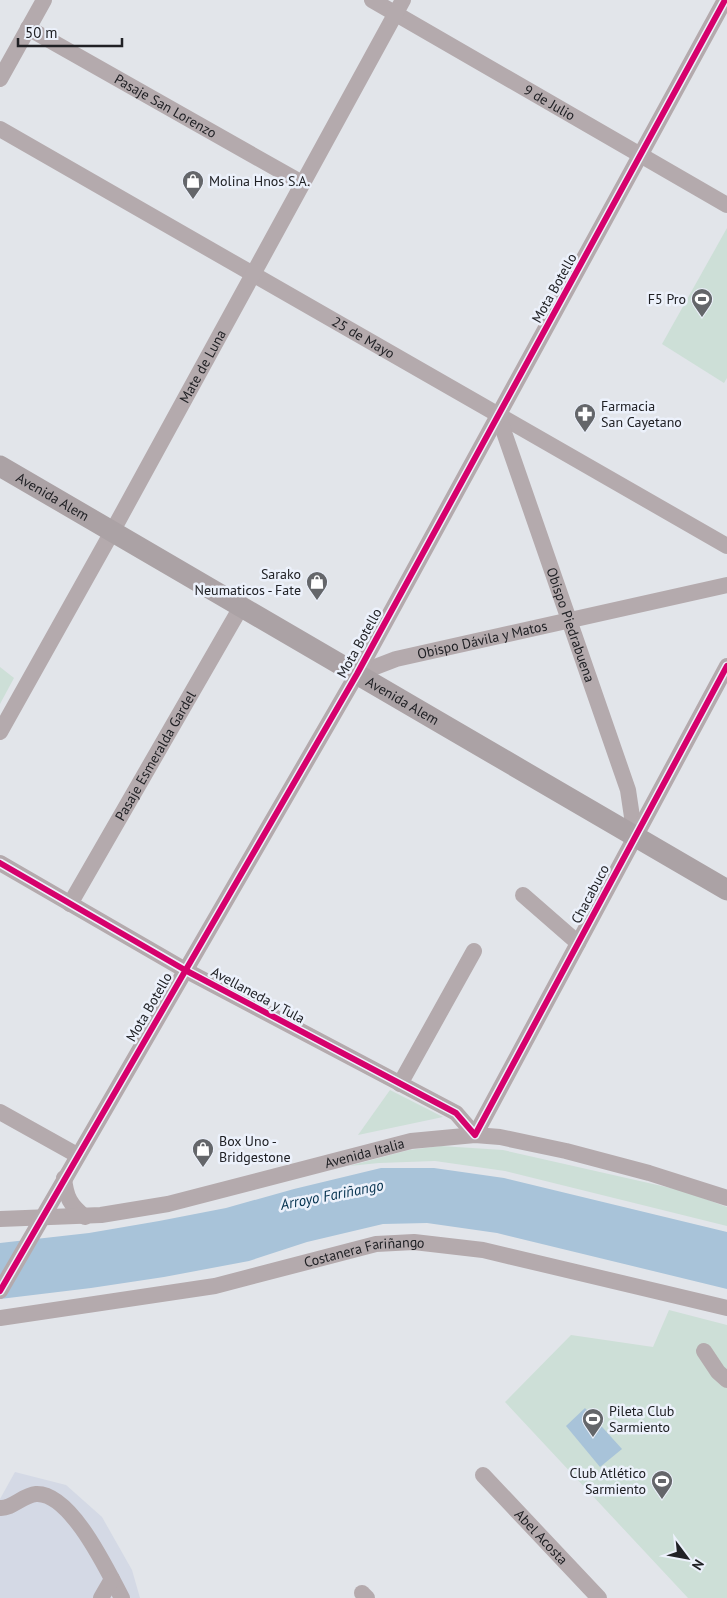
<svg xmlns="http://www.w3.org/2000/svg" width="727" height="1598" font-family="'PT Sans',sans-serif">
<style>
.built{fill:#d4d9e5}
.green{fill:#cddfd7}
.water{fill:#a8c3d9}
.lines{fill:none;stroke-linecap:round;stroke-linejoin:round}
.minor{stroke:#b4aaad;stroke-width:16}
.major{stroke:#aba2a5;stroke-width:21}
.cycleway-casing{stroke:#ecf1fb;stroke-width:9}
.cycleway{stroke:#d6006c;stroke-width:6}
.labels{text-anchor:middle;stroke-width:5;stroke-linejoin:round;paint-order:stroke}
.street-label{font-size:14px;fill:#202125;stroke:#ecf1fb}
.poi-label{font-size:14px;fill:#202125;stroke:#ecf1fb;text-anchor:start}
.water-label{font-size:15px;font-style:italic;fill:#002f4c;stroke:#ecf1fb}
</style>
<rect width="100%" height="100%" fill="#e2e5ea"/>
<path class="built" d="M15 1472 66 1485 102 1517 132 1570 140 1598H0V1499Z"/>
<g class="green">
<path d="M727 228V378L724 383 662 344Z"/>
<path d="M0 667 14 678 0 704Z"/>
<path d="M390 1090 443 1117 358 1135Z"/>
<path d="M441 1146 503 1150 684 1191 727 1207V1226L505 1171 435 1161 379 1163 349 1166 409 1150Z"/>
<path d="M669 1310 727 1325V1598H688L505 1402 571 1335 653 1347Z"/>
</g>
<g class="water">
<path d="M381 1168H434L504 1178 727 1232V1289L497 1233 427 1223 383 1224 307 1242 249 1261 164 1277 91 1288 0 1299V1243L89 1233 159 1221 226 1208 294 1189Z"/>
<path d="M585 1408 622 1449 600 1467 566 1426Z"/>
</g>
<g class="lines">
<g class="minor">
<path id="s1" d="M372 0 727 205"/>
<path id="s2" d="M28 28 302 183"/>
<path d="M0 79 44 0"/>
<path id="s3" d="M0 129 727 546"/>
<path id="s4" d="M498 415 628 790 635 837"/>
<path id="s5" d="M357 674 396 659 727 585"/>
<path id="s6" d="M0 732 112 532 403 0"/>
<path d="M0 863 185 970 456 1113 475 1135 727 666"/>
<path d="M523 895 578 943"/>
<path id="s7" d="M70 904 241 607"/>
<path d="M400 1084 474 951"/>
<path d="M0 1112 77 1155"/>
<path d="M64 1178C66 1197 70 1205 85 1217"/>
<path id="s8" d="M0 1219 101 1215 168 1204 411 1141 475 1135 500 1137 566 1151 649 1173 727 1198"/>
<path d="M0 1291 357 674 725 0"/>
<path id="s9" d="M0 1318 215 1286 376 1244 414 1242 483 1250 727 1308"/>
<path d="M704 1351 718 1372 727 1380"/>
<path id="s10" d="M483 1475 599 1598"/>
<path d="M0 1508C12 1509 23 1495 36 1494 71 1492 108 1572 122 1598"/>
<path d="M362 1593 367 1598"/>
<path d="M101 1598 112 1579"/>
</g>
<path class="major" id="s11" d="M0 466 727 890"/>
<g class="cycleway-casing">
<g id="cycleway">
<path d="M0 863 185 970 456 1113 475 1135 727 666"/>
<path d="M0 1291 357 674 725 0"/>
</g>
</g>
<use href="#cycleway" class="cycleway"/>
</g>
<defs>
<g id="shop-pin" transform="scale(1.125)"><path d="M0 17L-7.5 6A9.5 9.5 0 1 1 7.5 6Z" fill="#64666a" stroke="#ecf1fb"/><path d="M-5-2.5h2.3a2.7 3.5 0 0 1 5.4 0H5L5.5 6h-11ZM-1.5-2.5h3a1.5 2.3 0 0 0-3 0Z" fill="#fff"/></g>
<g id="stadium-pin" transform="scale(1.125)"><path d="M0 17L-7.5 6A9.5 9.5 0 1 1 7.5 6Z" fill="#64666a" stroke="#ecf1fb"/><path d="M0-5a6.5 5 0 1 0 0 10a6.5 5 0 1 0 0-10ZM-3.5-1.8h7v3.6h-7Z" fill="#fff"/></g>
<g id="pharmacy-pin" transform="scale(1.125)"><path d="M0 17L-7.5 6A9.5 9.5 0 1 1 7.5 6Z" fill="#64666a" stroke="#ecf1fb"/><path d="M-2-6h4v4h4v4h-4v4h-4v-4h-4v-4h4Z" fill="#fff"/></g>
</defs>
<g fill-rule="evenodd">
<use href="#shop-pin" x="193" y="181"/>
<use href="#stadium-pin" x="702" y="299"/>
<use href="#pharmacy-pin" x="585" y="414"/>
<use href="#shop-pin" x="317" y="582"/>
<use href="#shop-pin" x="203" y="1149"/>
<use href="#stadium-pin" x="593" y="1419"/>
<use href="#stadium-pin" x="662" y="1481"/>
</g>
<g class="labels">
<g class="street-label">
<text dy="5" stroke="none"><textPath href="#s1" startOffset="205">9 de Julio</textPath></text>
<text dy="5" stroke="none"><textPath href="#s2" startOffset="158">Pasaje San Lorenzo</textPath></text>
<text transform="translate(554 288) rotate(-61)" y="5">Mota Botello</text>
<text dy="5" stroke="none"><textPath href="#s3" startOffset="419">25 de Mayo</textPath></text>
<text dy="5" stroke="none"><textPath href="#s6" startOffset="418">Mate de Luna</textPath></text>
<text dy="5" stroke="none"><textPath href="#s11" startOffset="61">Avenida Alem</textPath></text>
<text dy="5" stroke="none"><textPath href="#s4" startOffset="222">Obispo Piedrabuena</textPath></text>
<text dy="5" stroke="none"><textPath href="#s5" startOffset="130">Obispo Dávila y Matos</textPath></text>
<text transform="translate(359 643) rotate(-61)" y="5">Mota Botello</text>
<text dy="5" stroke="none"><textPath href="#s11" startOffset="466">Avenida Alem</textPath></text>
<text dy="5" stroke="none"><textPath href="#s7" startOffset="171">Pasaje Esmeralda Gardel</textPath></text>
<text transform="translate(590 894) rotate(-62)" y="5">Chacabuco</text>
<text transform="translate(258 995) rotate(28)" y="5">Avellaneda y Tula</text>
<text transform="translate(149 1007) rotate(-60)" y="5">Mota Botello</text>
<text dy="5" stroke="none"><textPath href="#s8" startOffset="372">Avenida Italia</textPath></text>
<text dy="5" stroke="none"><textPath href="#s9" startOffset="371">Costanera Fariñango</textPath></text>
<text dy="5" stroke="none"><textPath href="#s10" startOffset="85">Abel Acosta</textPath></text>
</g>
<g class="poi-label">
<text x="209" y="186">Molina Hnos S.A.</text>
<text x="686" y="304" text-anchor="end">F5 Pro</text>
<text x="601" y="411">Farmacia<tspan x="601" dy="16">San Cayetano</tspan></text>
<text x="301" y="579" text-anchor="end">Sarako<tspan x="301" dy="16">Neumaticos - Fate</tspan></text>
<text x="219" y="1146">Box Uno -<tspan x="219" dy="16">Bridgestone</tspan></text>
<text x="609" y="1416">Pileta Club<tspan x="609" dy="16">Sarmiento</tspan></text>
<text x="646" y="1478" text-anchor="end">Club Atlético<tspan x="646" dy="16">Sarmiento</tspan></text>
</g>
<g class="water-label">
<text transform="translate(332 1195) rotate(-11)" y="5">Arroyo Fariñango</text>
</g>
</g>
<g transform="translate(687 1558) rotate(122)" stroke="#ecf1fb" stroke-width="4" paint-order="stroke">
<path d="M0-4L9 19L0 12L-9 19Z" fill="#202125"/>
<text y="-8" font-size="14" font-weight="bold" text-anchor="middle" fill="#202125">N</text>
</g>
<path d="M18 38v8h104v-8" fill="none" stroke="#202125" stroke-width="2.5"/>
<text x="25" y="38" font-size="15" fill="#202125" stroke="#ecf1fb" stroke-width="4" paint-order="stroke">50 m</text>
</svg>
